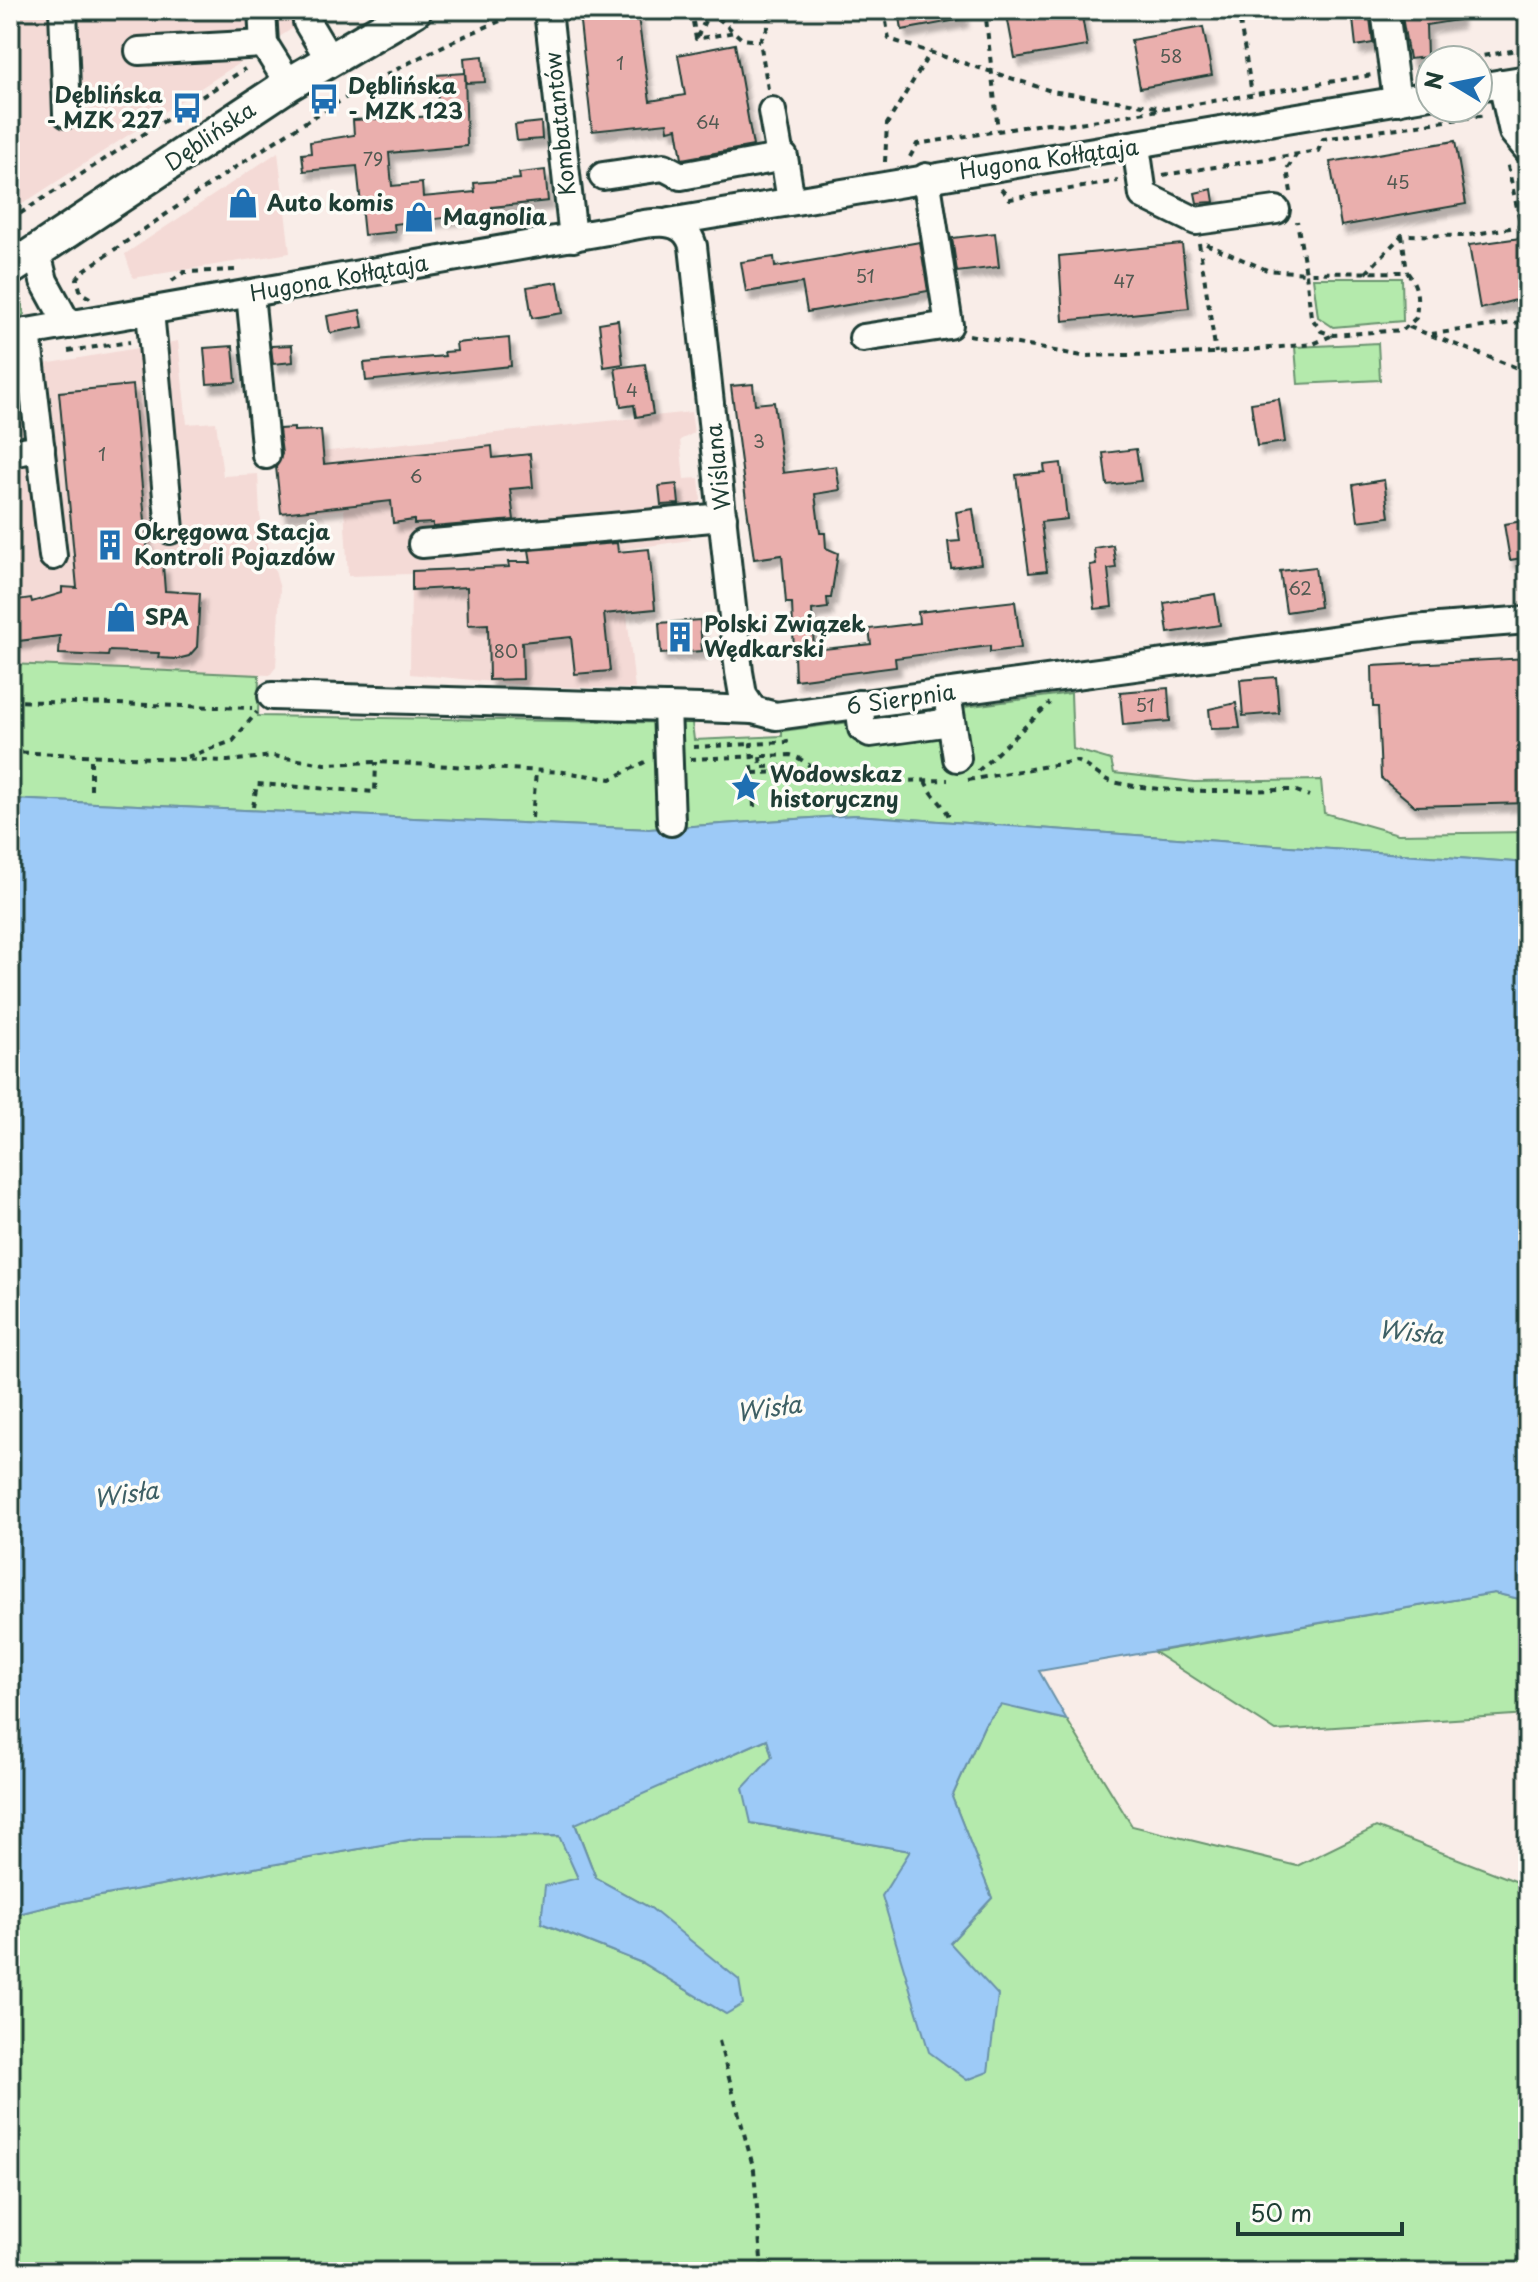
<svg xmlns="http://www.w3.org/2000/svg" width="1538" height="2282" font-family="'Playpen Sans',sans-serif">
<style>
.built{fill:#f4dad6}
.green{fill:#b4eaac;stroke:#6a9470;stroke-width:2}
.water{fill:#9dcaf7;stroke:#6b92a9;stroke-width:2}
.building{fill:#eaafad;stroke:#1f3d34;stroke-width:2;filter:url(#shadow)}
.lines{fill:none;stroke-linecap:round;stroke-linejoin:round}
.minor-casing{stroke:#1f3d34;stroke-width:32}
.major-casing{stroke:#1f3d34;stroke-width:38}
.path{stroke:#1f3d34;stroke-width:4;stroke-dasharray:6 6;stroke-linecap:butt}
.minor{stroke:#fdfcf7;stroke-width:26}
.major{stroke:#fdfcf7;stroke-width:32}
.labels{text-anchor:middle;stroke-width:7;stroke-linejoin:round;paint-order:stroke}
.number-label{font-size:18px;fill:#525a52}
.poi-label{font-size:22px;font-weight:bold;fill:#1f3d34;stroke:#fdfcf7;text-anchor:start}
.street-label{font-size:22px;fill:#1f3d34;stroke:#fdfcf7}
.water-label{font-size:24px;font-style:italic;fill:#3e6065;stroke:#fdfcf7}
</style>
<defs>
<filter id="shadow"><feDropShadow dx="5" dy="8" stdDeviation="2" flood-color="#0004"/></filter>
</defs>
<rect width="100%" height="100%" fill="#f9ede8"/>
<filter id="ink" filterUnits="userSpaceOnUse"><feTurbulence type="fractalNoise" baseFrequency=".0125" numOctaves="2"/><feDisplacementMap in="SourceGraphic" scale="16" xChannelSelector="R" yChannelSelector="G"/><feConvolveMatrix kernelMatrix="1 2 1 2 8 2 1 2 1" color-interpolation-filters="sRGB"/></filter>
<g filter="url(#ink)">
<g class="built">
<path d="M10 10H321L10 212Z"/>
<path d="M278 152 290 253 133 278 125 254Z"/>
<path d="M178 341 187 424 216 422 223 476 258 474 260 516 280 589 276 667 270 675 10 664V370Z"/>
<path d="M691 412 694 433 680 440 684 479 699 478 701 500 696 506 681 508 690 540 620 550 635 689 535 686 410 674 411 574 348 576 344 509 282 515 274 457Z"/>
</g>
<g class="green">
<path d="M1313 278H1402L1403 321 1333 327 1318 317Z"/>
<path d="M19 290 24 315 10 320V295Z"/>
<path d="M1378 343 1380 380 1298 384 1295 347Z"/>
<path d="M10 664 259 675 258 716 692 723 694 740 782 736V731L1071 693 1073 749 1111 760 1114 773 1194 782 1321 780 1324 813 1398 834 1528 832V863L855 815 649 829 10 799Z"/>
<path d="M1494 1593 1528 1601V1714L1276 1731 1154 1652Z"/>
<path d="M1001 1704 1067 1720 1132 1826 1297 1866 1376 1827 1528 1886V2272H10V1916L62 1903 425 1837 560 1836 578 1878 541 1923 642 1963 726 2014 652 1909 596 1878 575 1823 767 1739 772 1757 751 1823 911 1851 950 1943 992 1898 952 1797 985 1724Z"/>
</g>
<path class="water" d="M10 799 649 829 855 815 1528 863V1601L1494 1593 1039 1671 1067 1720 1001 1705 985 1724 952 1797 992 1898 950 1943 998 1995 988 2072 967 2080 929 2052 882 1896 910 1851 751 1823 743 1788 772 1757 767 1739 575 1824 596 1878 652 1909 739 1980 743 2004 726 2014 642 1963 541 1923 545 1886 578 1878 559 1836 425 1837 62 1903 10 1916Z"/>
<g class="building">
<path d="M621 10H637L650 101 685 95 678 55 735 44 753 146 682 159 677 128 668 130 667 123 592 131 580 22Z"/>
<path d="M899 10H962L963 19 902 30Z"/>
<path d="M1006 10H1081L1087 46 1015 58Z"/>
<path d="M1352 10H1369L1373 43 1356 46Z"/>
<path d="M1401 10H1458V20L1426 25 1427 57 1409 59Z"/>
<path d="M1203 27 1212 75 1140 88 1131 40Z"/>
<path d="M483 56 485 82 466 83 464 58Z"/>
<path d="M465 73 467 146 389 153 392 186 422 183 423 197 475 192 474 183 520 179 519 173 545 170 548 201 492 207 493 212 394 224 395 232 364 235 357 166 304 171 302 154 311 153 310 142 354 135 353 120 439 116 436 75Z"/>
<path d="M541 122 542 139 517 141 515 125Z"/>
<path d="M1455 141 1466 204 1341 226 1330 162Z"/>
<path d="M1212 189 1214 202 1197 203 1195 193Z"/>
<path d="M995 233 999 267 957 272 952 238Z"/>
<path d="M1528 237V297L1480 309 1469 245Z"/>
<path d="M920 242 928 291 807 312 802 283 746 292 741 262 774 257 775 267Z"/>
<path d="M1182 244 1189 308 1063 321 1059 256Z"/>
<path d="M558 282 563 313 532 318 527 287Z"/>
<path d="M360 310 363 327 330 333 327 316Z"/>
<path d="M618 320 623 364 604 367 599 323Z"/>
<path d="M509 338 511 366 366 381 364 363 445 356 444 352 457 351 456 343Z"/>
<path d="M292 345 293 362 273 364 271 346Z"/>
<path d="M233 346 236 382 207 384 204 348Z"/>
<path d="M645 364 653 414 636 417 634 405 621 407 615 368Z"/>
<path d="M753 384 755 404 774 402 783 473 836 466 840 490 815 494 820 533H825L826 548 838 553 831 598H827L828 608 812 610 814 650 871 644 869 629 919 623 918 612 1015 601 1021 648 990 652V646L895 658 896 667 795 680 792 603H786L782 555 754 559 747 508 731 386Z"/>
<path d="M133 385 149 567 163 565 165 591 200 593 197 647 189 656 177 659 158 658 159 653 109 651 108 656 59 654 60 636 10 642V601L31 598 32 602 62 593V587L77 588 59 392Z"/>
<path d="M1279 399 1285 442 1257 446 1251 403Z"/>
<path d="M294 428V431L321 430 324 464 492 446 493 458 530 454 533 487 510 489 514 520 433 527V523L414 524V520L393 523 391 501 281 513 276 467 282 454 279 429Z"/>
<path d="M1136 449 1141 481 1107 485 1103 453Z"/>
<path d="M1061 463 1067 519 1041 522 1047 571 1029 573 1016 475 1045 472 1044 465Z"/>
<path d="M1384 480 1389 517 1358 521 1353 485Z"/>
<path d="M677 484 679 504 661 505 659 486Z"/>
<path d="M973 509 981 564 951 568 948 542 960 541 956 512Z"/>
<path d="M1523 521 1528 557 1510 560 1504 524Z"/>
<path d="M617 543 618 552 649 549 655 609 604 614 610 671 575 674 571 637 522 642 523 679 489 680 488 624 468 625 467 587 412 590V571L509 567 508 562H531L529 550Z"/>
<path d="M1113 545 1116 568 1108 569 1112 607 1095 609 1090 565 1096 564 1094 548Z"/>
<path d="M1315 567 1320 607 1286 612 1280 571Z"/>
<path d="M1215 594 1220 625 1168 633 1164 603Z"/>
<path d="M700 620 702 651 661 654 659 623Z"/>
<path d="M1528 658V803L1415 806 1381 778 1378 707H1373L1372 666Z"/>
<path d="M1276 677 1279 713 1243 716 1240 680Z"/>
<path d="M1168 688 1170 721 1123 725 1120 692Z"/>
<path d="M1236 703 1240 728 1211 729 1209 709Z"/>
</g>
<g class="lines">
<g class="minor-casing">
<g id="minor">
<path d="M63 10 67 114"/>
<path d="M262 10 264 44 289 84"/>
<path d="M306 10 307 22 329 59"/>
<path d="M548 10 573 238"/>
<path d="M1385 10 1397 101"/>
<path d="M139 51 264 44"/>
<path d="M1502 83 1513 132 1528 150"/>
<path d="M1478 87 1528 79"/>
<path d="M772 111 780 157"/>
<path d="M1136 146 1143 195 1196 221 1276 210"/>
<path d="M603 176 664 167 681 176 784 157 791 201"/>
<path d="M669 222 1430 95"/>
<path d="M37 253 44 281 68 325"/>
<path d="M250 294 266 455"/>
<path d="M150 311 170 530"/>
<path d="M27 332 53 556"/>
<path d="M10 335 607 231C637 227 682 208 693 246L739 672 743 695 753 710"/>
<path d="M863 338 949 325 926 177"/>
<path d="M10 453 41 448"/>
<path d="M422 544 723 517"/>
<path d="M272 696 700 708 753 710 776 716 1413 629 1528 620"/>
<path d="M859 704 862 728 870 733 951 722"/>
<path d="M667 707 671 822"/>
<path d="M949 707 957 758"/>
</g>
</g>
<g class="major-casing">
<path id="major" d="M10 269 289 84 415 10"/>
</g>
<g class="path">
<path d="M691 10 696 39 735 32"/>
<path d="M709 10 742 39 760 41"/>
<path d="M884 10 889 39 1051 91 1163 108"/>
<path d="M990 10 986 18 998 131"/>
<path d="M1238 10 1252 94"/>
<path d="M697 37 709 13"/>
<path d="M1460 60 1528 48"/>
<path d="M1416 67 1430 65"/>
<path d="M768 89 760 41 768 27 769 10"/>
<path d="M910 157 917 144 1048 123 1067 125 1372 75"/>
<path d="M885 162 887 124 930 53"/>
<path d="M1163 175 1318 151 1323 139 1486 115"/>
<path d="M1001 189 1010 199 1118 181"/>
<path d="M1291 192 1287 169 1297 154"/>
<path d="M10 220 245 69"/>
<path d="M1402 235 1407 272"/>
<path d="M1199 243 1216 353"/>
<path d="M1206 244 1267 270 1306 273 1297 221"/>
<path d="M1407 272C1419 287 1418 299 1416 318L1403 330 1333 335 1321 331 1311 317 1306 273Z"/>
<path d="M1366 273 1402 235 1464 236 1521 226 1507 162"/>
<path d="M172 281 184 272 236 270"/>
<path d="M90 298 81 293 77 279 83 271C224 176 363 71 524 12"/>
<path d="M1409 327 1528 372"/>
<path d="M1431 334 1528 321"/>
<path d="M969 335 1082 356 1216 353 1313 344 1333 335"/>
<path d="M68 351 130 342"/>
<path d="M10 701 252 708"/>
<path d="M693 747 751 744"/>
<path d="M10 752 228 761 273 756 325 764 376 762 564 772 611 779 645 762"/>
<path d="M187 757 233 741 257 712"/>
<path d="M690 759 790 755C808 759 817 777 836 782L948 780"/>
<path d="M978 771 1050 703"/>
<path d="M753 773 788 772V766L761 767 760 756"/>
<path d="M968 780 1076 761C1091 766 1100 779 1113 782 1171 795 1235 790 1294 790L1309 796"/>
<path d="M925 781C932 797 944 803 950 819"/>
<path d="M91 790V757"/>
<path d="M253 807 257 784 375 792 376 762"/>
<path d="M754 807 751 744 787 742 786 736"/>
<path d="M532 818 536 772"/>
<path d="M719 2041 754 2170 762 2272"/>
<path d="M10 2093 18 2090"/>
</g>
<use href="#minor" class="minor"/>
<use href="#major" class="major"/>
</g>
</g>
<defs>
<g id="bus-bare" transform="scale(2.4)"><path d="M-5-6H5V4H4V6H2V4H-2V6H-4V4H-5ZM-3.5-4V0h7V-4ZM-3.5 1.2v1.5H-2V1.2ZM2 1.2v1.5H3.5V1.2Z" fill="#1f6fb2" stroke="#fdfcf7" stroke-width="2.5" paint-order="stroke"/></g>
<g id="shop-bare" transform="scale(2.4)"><path d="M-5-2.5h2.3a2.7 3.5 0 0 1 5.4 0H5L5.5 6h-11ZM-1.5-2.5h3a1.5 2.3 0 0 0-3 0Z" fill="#1f6fb2" stroke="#fdfcf7" stroke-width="2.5" paint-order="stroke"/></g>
<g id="building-bare" transform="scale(2.4)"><path d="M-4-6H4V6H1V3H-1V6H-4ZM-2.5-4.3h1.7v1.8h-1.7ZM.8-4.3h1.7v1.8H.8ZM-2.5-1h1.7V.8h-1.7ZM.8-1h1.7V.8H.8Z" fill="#1f6fb2" stroke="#fdfcf7" stroke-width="2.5" paint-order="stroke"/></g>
<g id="sight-bare" transform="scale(2.4)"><path d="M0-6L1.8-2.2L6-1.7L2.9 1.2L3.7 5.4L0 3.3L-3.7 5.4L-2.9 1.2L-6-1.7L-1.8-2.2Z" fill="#1f6fb2" stroke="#fdfcf7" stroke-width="2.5" paint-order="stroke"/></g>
</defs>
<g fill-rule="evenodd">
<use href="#bus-bare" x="324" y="99"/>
<use href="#bus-bare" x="187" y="108"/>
<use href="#shop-bare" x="243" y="203"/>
<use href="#shop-bare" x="419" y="217"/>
<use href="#building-bare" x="110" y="545"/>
<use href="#shop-bare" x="121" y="617"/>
<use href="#building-bare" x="680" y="637"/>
<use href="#sight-bare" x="746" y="787"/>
</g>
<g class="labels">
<g class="number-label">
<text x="1171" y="63">58</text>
<text x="620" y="70">1</text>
<text x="708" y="129">64</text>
<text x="373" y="166">79</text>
<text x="1398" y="189">45</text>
<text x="865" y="283">51</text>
<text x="1124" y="288">47</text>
<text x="632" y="397">4</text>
<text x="759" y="448">3</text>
<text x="102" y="461">1</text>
<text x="416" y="483">6</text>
<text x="1300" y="595">62</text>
<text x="506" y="658">80</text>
<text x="1145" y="712">51</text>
</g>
<g class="poi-label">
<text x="348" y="94">Dęblińska<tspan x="348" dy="25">- MZK 123</tspan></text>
<text x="163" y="103" text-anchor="end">Dęblińska<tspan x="163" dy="25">- MZK 227</tspan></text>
<text x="267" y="211">Auto komis</text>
<text x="443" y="225">Magnolia</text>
<text x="134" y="540">Okręgowa Stacja<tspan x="134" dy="25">Kontroli Pojazdów</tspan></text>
<text x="145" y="625">SPA</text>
<text x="704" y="632">Polski Związek<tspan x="704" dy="25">Wędkarski</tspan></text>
<text x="770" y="782">Wodowskaz<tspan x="770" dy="25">historyczny</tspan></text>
</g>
<g class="street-label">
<text transform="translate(560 124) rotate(-96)" y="8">Kombatantów</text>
<text transform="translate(210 136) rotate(-34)" y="8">Dęblińska</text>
<text transform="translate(1049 159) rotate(-8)" y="8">Hugona Kołłątaja</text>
<text transform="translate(339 278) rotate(-10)" y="8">Hugona Kołłątaja</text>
<text transform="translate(718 467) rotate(-96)" y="8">Wiślana</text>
<text transform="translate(901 699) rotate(-8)" y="8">6 Sierpnia</text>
</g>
<g class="water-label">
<text transform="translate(1411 1333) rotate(6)" y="8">Wisła</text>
<text transform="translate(769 1409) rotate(-8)" y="8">Wisła</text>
<text transform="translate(126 1495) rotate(-8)" y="8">Wisła</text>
</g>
</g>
<rect width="1538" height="2282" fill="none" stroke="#fdfcf7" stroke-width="40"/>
<rect x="20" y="20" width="1498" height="2242" fill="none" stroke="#1f3d34" stroke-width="3" filter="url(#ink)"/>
<g transform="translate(1454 84) rotate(280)"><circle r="38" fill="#fdfcf7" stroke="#a4b0a9" stroke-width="2"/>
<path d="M0-6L14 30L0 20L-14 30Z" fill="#1f6fb2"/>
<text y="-12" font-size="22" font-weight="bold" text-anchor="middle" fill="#1f3d34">N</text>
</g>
<path d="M1238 2222v12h164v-12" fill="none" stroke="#1f3d34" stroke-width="4"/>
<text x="1250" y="2222" font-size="24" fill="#1f3d34" stroke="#fdfcf7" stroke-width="6" paint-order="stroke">50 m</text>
</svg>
